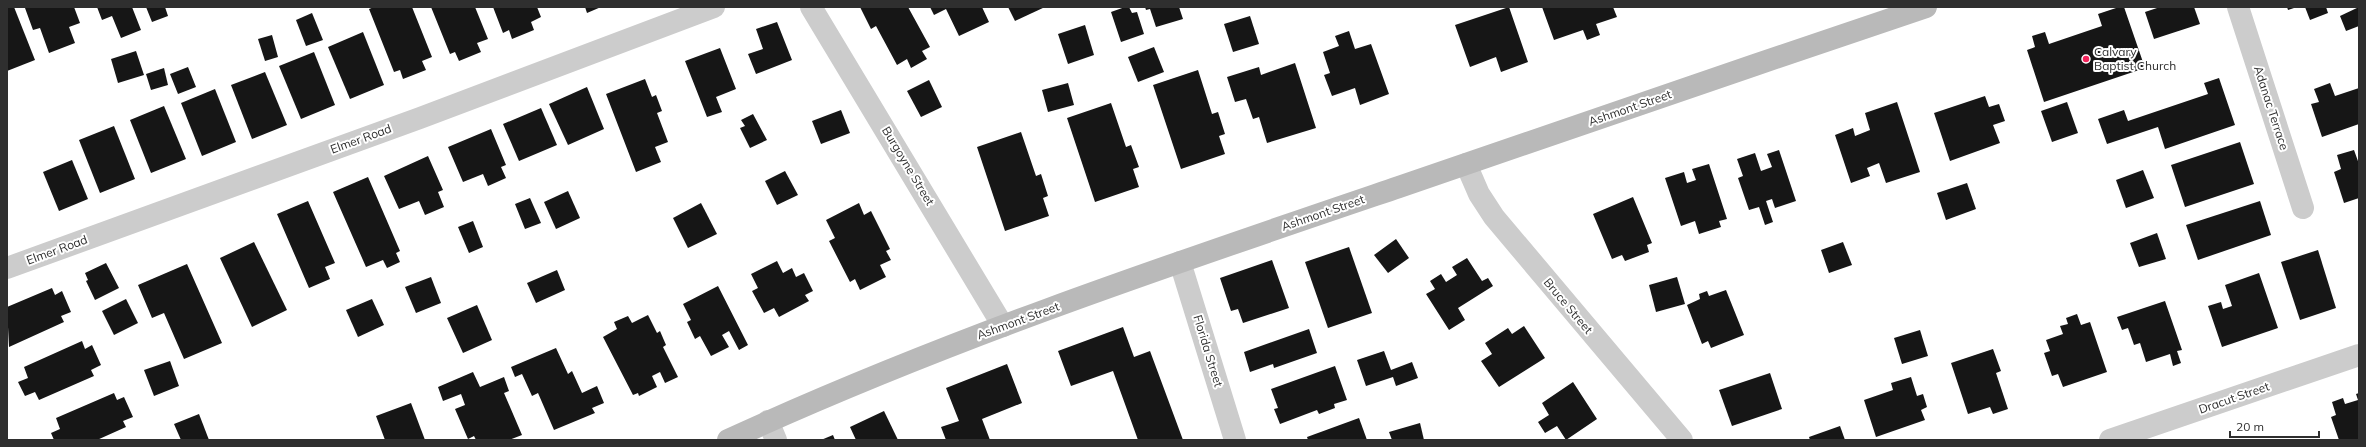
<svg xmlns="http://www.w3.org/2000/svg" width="2366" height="447" font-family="Mulish,sans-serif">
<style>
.building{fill:#161616}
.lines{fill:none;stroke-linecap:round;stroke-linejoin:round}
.street{stroke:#ccc;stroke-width:22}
.secondary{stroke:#b9b9b9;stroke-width:22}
.poi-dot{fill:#f4235b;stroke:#fff;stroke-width:1.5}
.labels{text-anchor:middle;stroke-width:4;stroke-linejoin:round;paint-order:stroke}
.poi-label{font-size:12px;fill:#2f2f2f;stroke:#fff;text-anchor:start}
.street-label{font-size:12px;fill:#2f2f2f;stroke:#fff}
</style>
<rect width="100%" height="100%" fill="#fff"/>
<g class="building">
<path d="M14 7 35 60 7 71V8Z"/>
<path d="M74 7 80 23 69 27 75 43 49 53 40 28 33 30 25 8Z"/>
<path d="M97 7H132L141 30 121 38 112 16 102 20Z"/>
<path d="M146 7H165L168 16 152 22Z"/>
<path d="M374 7H412L432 57 422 61 426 70 403 79 400 70 394 72 369 9Z"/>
<path d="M431 7H475L488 39 477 43 481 52 459 61 455 52 450 54Z"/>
<path d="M493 7H537L541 17 531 22 534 30 512 39 509 30 503 33Z"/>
<path d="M585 7H601L587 13Z"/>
<path d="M860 7H908L930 47 922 51 927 59 911 68 907 59 897 65 876 26 871 29Z"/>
<path d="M930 7H982L989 22 959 36 946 9 934 15Z"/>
<path d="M1008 7H1045L1015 21Z"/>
<path d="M1125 7H1129L1132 13 1137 12 1144 34 1121 42 1111 12Z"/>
<path d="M1145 7H1179L1183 19 1156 27 1150 9 1146 10Z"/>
<path d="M1509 7 1528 62 1501 72 1496 57 1470 67 1455 25Z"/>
<path d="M1542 7H1613L1617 17 1596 24 1600 35 1587 40 1583 30 1554 40Z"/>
<path d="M2119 7H2124L2145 68 2044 102 2027 50 2035 47 2032 36 2045 32 2049 44 2102 26 2098 14Z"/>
<path d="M2160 7H2194L2200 24 2154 39 2145 12Z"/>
<path d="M2287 7H2297L2288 10Z"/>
<path d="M2305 7H2326L2328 13 2310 20Z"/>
<path d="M2359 7V26L2346 31 2340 16Z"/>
<path d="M312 13 323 40 306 46 296 20Z"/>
<path d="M1250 16 1259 44 1233 52 1224 24Z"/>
<path d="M777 22 792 60 756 74 748 54 763 49 756 29Z"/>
<path d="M1085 25 1094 55 1068 64 1058 34Z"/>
<path d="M1349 31 1355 49 1371 44 1389 94 1360 105 1355 88 1332 96 1324 75 1330 73 1323 52 1339 46 1335 36Z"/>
<path d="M363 32 384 85 350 99 328 47Z"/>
<path d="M272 35 278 57 265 61 258 39Z"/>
<path d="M1154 47 1164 72 1138 82 1128 57Z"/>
<path d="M720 48 736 89 716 97 722 112 707 117 685 61Z"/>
<path d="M136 51 144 75 118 83 111 59Z"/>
<path d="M314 52 335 105 301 119 279 66Z"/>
<path d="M1295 63 1316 128 1267 143 1259 117 1253 119 1246 99 1235 102 1227 77 1259 67 1261 75Z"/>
<path d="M188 67 196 87 178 94 170 74Z"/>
<path d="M164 68 168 85 151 90 146 74Z"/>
<path d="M1198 70 1212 114 1218 112 1225 134 1219 136 1225 154 1181 169 1153 85Z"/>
<path d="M265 72 287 125 252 139 231 85Z"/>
<path d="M2219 78 2235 125 2165 149 2158 127 2107 144 2098 119 2124 110 2128 121 2208 94 2204 83Z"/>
<path d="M645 79 652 97 656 95 662 111 657 113 668 142 655 147 661 162 636 172 606 94Z"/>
<path d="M929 80 942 107 921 117 907 91Z"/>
<path d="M1068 83 1074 105 1048 112 1042 90Z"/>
<path d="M2330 83 2335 96 2359 88V124L2322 137 2311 104 2319 102 2314 89Z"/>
<path d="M587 87 604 129 568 145 549 104Z"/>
<path d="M215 89 236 142 202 156 181 103Z"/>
<path d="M1985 96 1989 107 1999 104 2005 121 1993 125 2000 143 1950 161 1934 113Z"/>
<path d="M1897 102 1920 172 1886 183 1879 163 1867 168 1870 176 1851 183 1835 135 1853 128 1855 136 1870 130 1865 113Z"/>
<path d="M2067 102 2078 133 2052 142 2041 111Z"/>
<path d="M1111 103 1126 147 1131 145 1139 167 1133 169 1139 187 1095 202 1067 118Z"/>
<path d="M164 106 186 159 151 173 130 120Z"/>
<path d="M541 108 557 145 519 161 503 124Z"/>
<path d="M841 110 850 133 821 144 812 121Z"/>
<path d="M753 114 767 140 750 148 740 128 745 126 741 120Z"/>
<path d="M114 126 135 179 100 193 79 140Z"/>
<path d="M491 129 506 165 501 167 506 178 488 186 483 174 463 182 448 147Z"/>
<path d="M1021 132 1036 176 1041 174 1048 196 1043 198 1049 216 1005 231 977 147Z"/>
<path d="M2240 142 2254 184 2185 207 2171 165Z"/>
<path d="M1779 150 1796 201 1775 208 1772 199 1766 201 1773 222 1765 225 1759 207 1749 210 1738 178 1743 176 1737 159 1755 153 1761 171 1772 167 1767 154Z"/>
<path d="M2354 150 2359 164V198L2344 203 2334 172 2341 169 2337 155Z"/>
<path d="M428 156 443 190 438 192 444 207 425 215 419 201 399 209 384 176Z"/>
<path d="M72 160 88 199 59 211 43 172Z"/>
<path d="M1709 164 1727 219 1719 221 1721 227 1699 234 1695 221 1681 226 1665 178 1684 172 1687 183 1696 180 1692 169Z"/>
<path d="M2143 170 2154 198 2126 208 2116 180Z"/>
<path d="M785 171 798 195 777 205 765 181Z"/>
<path d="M368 177 400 251 396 253 400 262 387 268 383 260 366 267 333 192Z"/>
<path d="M1967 183 1976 209 1946 220 1937 193Z"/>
<path d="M568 191 580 218 556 229 544 202Z"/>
<path d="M1633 197 1652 243 1647 245 1649 252 1625 261 1622 255 1612 259 1593 214Z"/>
<path d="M530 198 541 223 525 229 515 204Z"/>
<path d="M308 201 335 263 325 267 330 279 309 288 277 214Z"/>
<path d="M2260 201 2271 235 2198 260 2186 225Z"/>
<path d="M701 203 717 234 688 248 673 218Z"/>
<path d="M859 203 864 215 871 211 890 249 886 251 891 260 880 265 886 277 860 290 855 279 850 282 829 241 835 238 826 220Z"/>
<path d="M473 221 483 247 469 253 458 227Z"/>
<path d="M2157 233 2166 259 2139 267 2130 243Z"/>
<path d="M1396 239 1409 258 1388 273 1374 255Z"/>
<path d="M254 242 287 310 252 327 220 258Z"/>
<path d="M1843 242 1852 265 1829 273 1821 250Z"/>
<path d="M1349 247 1372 313 1328 328 1305 262Z"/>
<path d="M2318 250 2336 308 2300 320 2281 262Z"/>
<path d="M1467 258 1482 281 1488 278 1493 286 1458 308 1465 320 1449 330 1426 294 1435 289 1430 281 1441 274 1446 282 1457 275 1452 267Z"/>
<path d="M1272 260 1289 308 1243 323 1238 309 1231 311 1220 278Z"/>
<path d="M777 261 783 273 792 268 796 277 804 273 813 291 805 295 809 301 779 317 774 308 764 313 752 291 758 288 751 274Z"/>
<path d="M106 263 119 288 95 300 86 281 88 280 85 273Z"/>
<path d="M187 264 222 343 184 359 164 313 152 318 138 285Z"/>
<path d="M557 270 565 290 536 303 527 283Z"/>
<path d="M2259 273 2278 328 2222 347 2208 306 2221 302 2223 309 2232 306 2225 285Z"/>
<path d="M431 277 441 303 416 313 405 287Z"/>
<path d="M1677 277 1685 304 1656 312 1649 285Z"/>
<path d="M718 286 748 345 739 350 729 331 722 335 729 347 711 356 700 336 695 339 687 322 691 320 683 304Z"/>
<path d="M52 288 55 295 62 291 71 312 61 316 64 322 9 347 7 307Z"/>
<path d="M1726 290 1744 335 1711 348 1708 341 1702 344 1687 305 1700 299 1699 294 1707 291 1709 296Z"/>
<path d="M126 299 138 323 114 335 102 311Z"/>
<path d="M372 299 384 325 358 337 346 310Z"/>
<path d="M2165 301 2182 350 2177 351 2181 363 2173 366 2170 354 2146 362 2140 343 2134 345 2128 328 2122 330 2117 317Z"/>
<path d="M477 305 492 340 463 353 447 318Z"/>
<path d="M2077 314 2081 325 2090 322 2107 372 2063 387 2058 374 2052 376 2044 353 2050 351 2046 340 2063 334 2060 326 2068 324 2066 318Z"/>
<path d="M648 315 657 333 660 331 666 345 663 347 678 377 665 383 660 372 652 376 657 387 639 396 638 393 633 395 603 337 617 329 614 322 628 316 632 323Z"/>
<path d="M1524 326 1545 358 1499 387 1481 361 1492 354 1485 343 1508 328 1512 334Z"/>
<path d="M1123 327 1134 357 1150 351 1183 440H1138L1113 371 1071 386 1058 351Z"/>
<path d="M1309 329 1317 353 1274 368 1273 364 1250 372 1244 352Z"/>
<path d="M1920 330 1928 356 1902 364 1894 338Z"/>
<path d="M82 341 85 349 92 345 101 365 91 370 94 376 39 400 35 392 25 396 18 382 28 378 24 367Z"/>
<path d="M556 348 568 374 572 371 582 393 597 386 604 403 592 408 595 413 554 430 538 393 532 396 522 374 515 377 511 367Z"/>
<path d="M1993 349 2001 371 1996 373 2008 409 1993 414 1990 407 1968 414 1951 363Z"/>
<path d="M1384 351 1391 370 1412 362 1418 378 1396 386 1393 377 1366 386 1357 360Z"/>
<path d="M170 361 179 386 154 396 144 370Z"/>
<path d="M1007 364 1022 403 982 419 990 440H946L941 427 959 421 946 388Z"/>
<path d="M1335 366 1347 400 1334 404 1335 408 1319 414 1317 410 1280 424 1274 409 1278 408 1271 389Z"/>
<path d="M473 372 480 387 504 377 509 391 504 393 522 435 509 440H476L474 436 468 439 455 409 465 405 461 394 443 401 438 387Z"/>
<path d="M1770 373 1782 409 1732 426 1719 390Z"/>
<path d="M1911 377 1917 396 1923 394 1927 407 1921 410 1925 420 1876 437 1864 400 1893 390 1891 383Z"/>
<path d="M1573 382 1597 419 1566 440 1557 426 1545 433 1538 422 1549 415 1542 403Z"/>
<path d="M114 393 117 400 124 397 133 417 123 421 126 427 97 440H54L51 433 60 429 56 418Z"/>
<path d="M2359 393V440H2339L2331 417 2336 415 2332 402 2343 398 2345 404 2358 400 2356 394Z"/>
<path d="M411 403 425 440H385L376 416Z"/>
<path d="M884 411 898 440H856L850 427Z"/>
<path d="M199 414 209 440H181L174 424Z"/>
<path d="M1359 418 1367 440H1308L1307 437Z"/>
<path d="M1420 423 1424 440H1392L1389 432Z"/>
<path d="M1840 426 1845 440H1810L1809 437Z"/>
<path d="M833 435 835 440H821Z"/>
</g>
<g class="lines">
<g class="street">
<path d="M811 7 1003 326"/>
<path d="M2238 7 2303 208"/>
<path d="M1466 164 1479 194 1494 217 1682 440"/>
<path d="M1180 262 1235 440"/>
<path d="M7 268 420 118 714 7"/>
<path d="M768 421 776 440"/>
<path d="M2110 440 2359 355"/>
</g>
<path class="secondary" d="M728 440C945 340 1172 264 1399 187 1575 127 1750 66 1926 7"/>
</g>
<circle class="poi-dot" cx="2086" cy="59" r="4"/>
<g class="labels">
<g class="poi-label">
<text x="2094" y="56">Calvary<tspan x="2094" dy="14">Baptist Church</tspan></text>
</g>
<g class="street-label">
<text transform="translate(1630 108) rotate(-19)" y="4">Ashmont Street</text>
<text transform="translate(2271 108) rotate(72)" y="4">Adanac Terrace</text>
<text transform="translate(361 139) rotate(-20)" y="4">Elmer Road</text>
<text transform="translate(908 166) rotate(59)" y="4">Burgoyne Street</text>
<text transform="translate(1323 213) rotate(-19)" y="4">Ashmont Street</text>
<text transform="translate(57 250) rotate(-20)" y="4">Elmer Road</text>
<text transform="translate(1568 306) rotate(50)" y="4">Bruce Street</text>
<text transform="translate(1018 321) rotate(-20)" y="4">Ashmont Street</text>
<text transform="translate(1208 351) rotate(73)" y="4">Florida Street</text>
<text transform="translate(2234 398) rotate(-19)" y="4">Dracut Street</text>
</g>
</g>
<rect width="2366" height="447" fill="none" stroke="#2f2f2f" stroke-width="16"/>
<path d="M2230 431v6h89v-6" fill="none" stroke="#2f2f2f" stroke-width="2"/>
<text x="2236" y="431" font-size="12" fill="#2f2f2f" stroke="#ffffff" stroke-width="3" paint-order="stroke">20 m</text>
</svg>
